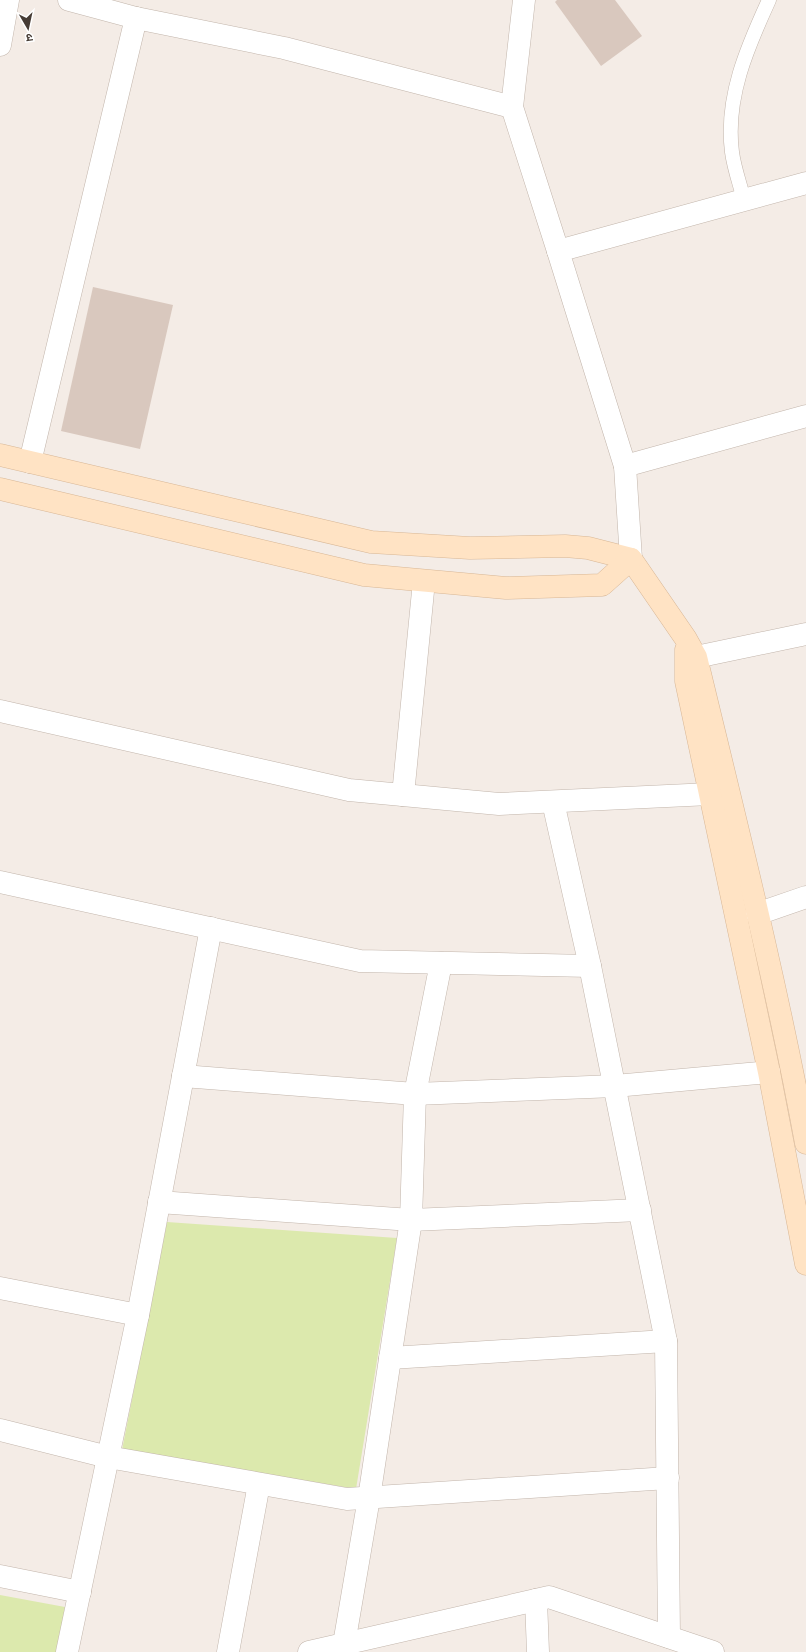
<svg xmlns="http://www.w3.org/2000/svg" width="806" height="1652" font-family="Jost,'Noto Sans Devanagari',sans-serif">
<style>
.green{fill:#dce9ad}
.building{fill:#d9c8be}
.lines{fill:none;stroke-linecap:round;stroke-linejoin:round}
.lane-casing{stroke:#c2b5ab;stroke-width:15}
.street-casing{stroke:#c2b5ab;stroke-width:23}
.secondary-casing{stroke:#d8b796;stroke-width:23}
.lane{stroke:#fff;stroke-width:14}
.street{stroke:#fff;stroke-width:22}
.secondary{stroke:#ffe3c4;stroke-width:22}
</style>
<rect width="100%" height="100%" fill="#f4ece6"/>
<g class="green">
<path d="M167 1222 397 1238 356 1489 122 1450Z"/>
<path d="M0 1595 65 1607 57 1652H0Z"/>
</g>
<g class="building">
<path d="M557 0H615L642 36 601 66 555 2Z"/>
<path d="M93 287 173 305 140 449 61 431Z"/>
</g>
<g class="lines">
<g class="lane-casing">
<path id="lane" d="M744 200C740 184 734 168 732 152 725 98 747 48 769 0"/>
</g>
<g class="street-casing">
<g id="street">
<path d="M69 0 136 18 284 48 512 107"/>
<path d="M524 0 512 107 558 251"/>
<path d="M0 45 8 0"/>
<path d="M30 462 136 18"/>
<path d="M625 466 558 251 806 183"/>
<path d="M631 559 625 466 806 416"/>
<path d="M696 657 806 634"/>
<path d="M0 711 349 790 499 804 710 794"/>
<path d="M403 795 424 581"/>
<path d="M553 802 590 966 666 1341 669 1637"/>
<path d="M0 882 360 961 590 966"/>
<path d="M757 914 806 897"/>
<path d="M183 1076 415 1094 615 1086 769 1072"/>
<path d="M159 1202 411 1220 640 1210"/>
<path d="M0 1288 138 1315"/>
<path d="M390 1358 666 1341"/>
<path d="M0 1430 108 1457 347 1499 668 1478"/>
<path d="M0 1576 80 1592"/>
<path d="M536 1600 538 1652"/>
<path d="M344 1644 369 1498 411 1220 415 1094 441 963"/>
<path d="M67 1652 138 1315 211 928"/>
<path d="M228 1652 259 1484"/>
<path d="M309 1652 549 1597 713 1652"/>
</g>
</g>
<g class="secondary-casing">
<g id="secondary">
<path d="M0 455 371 542 470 548 565 546 588 548 631 559 686 639 696 657C735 819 776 980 806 1143"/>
<path d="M0 489 364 575 506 588 602 585 631 559"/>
<path d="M686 650V681L769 1072 806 1264"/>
</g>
</g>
<use href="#lane" class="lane"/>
<use href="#street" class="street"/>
<use href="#secondary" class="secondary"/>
</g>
<g transform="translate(28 28) rotate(171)" stroke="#ffffff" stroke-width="3" paint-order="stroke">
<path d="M0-3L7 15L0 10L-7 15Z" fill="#463c35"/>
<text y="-6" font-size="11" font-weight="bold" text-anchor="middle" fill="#463c35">उ</text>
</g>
</svg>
